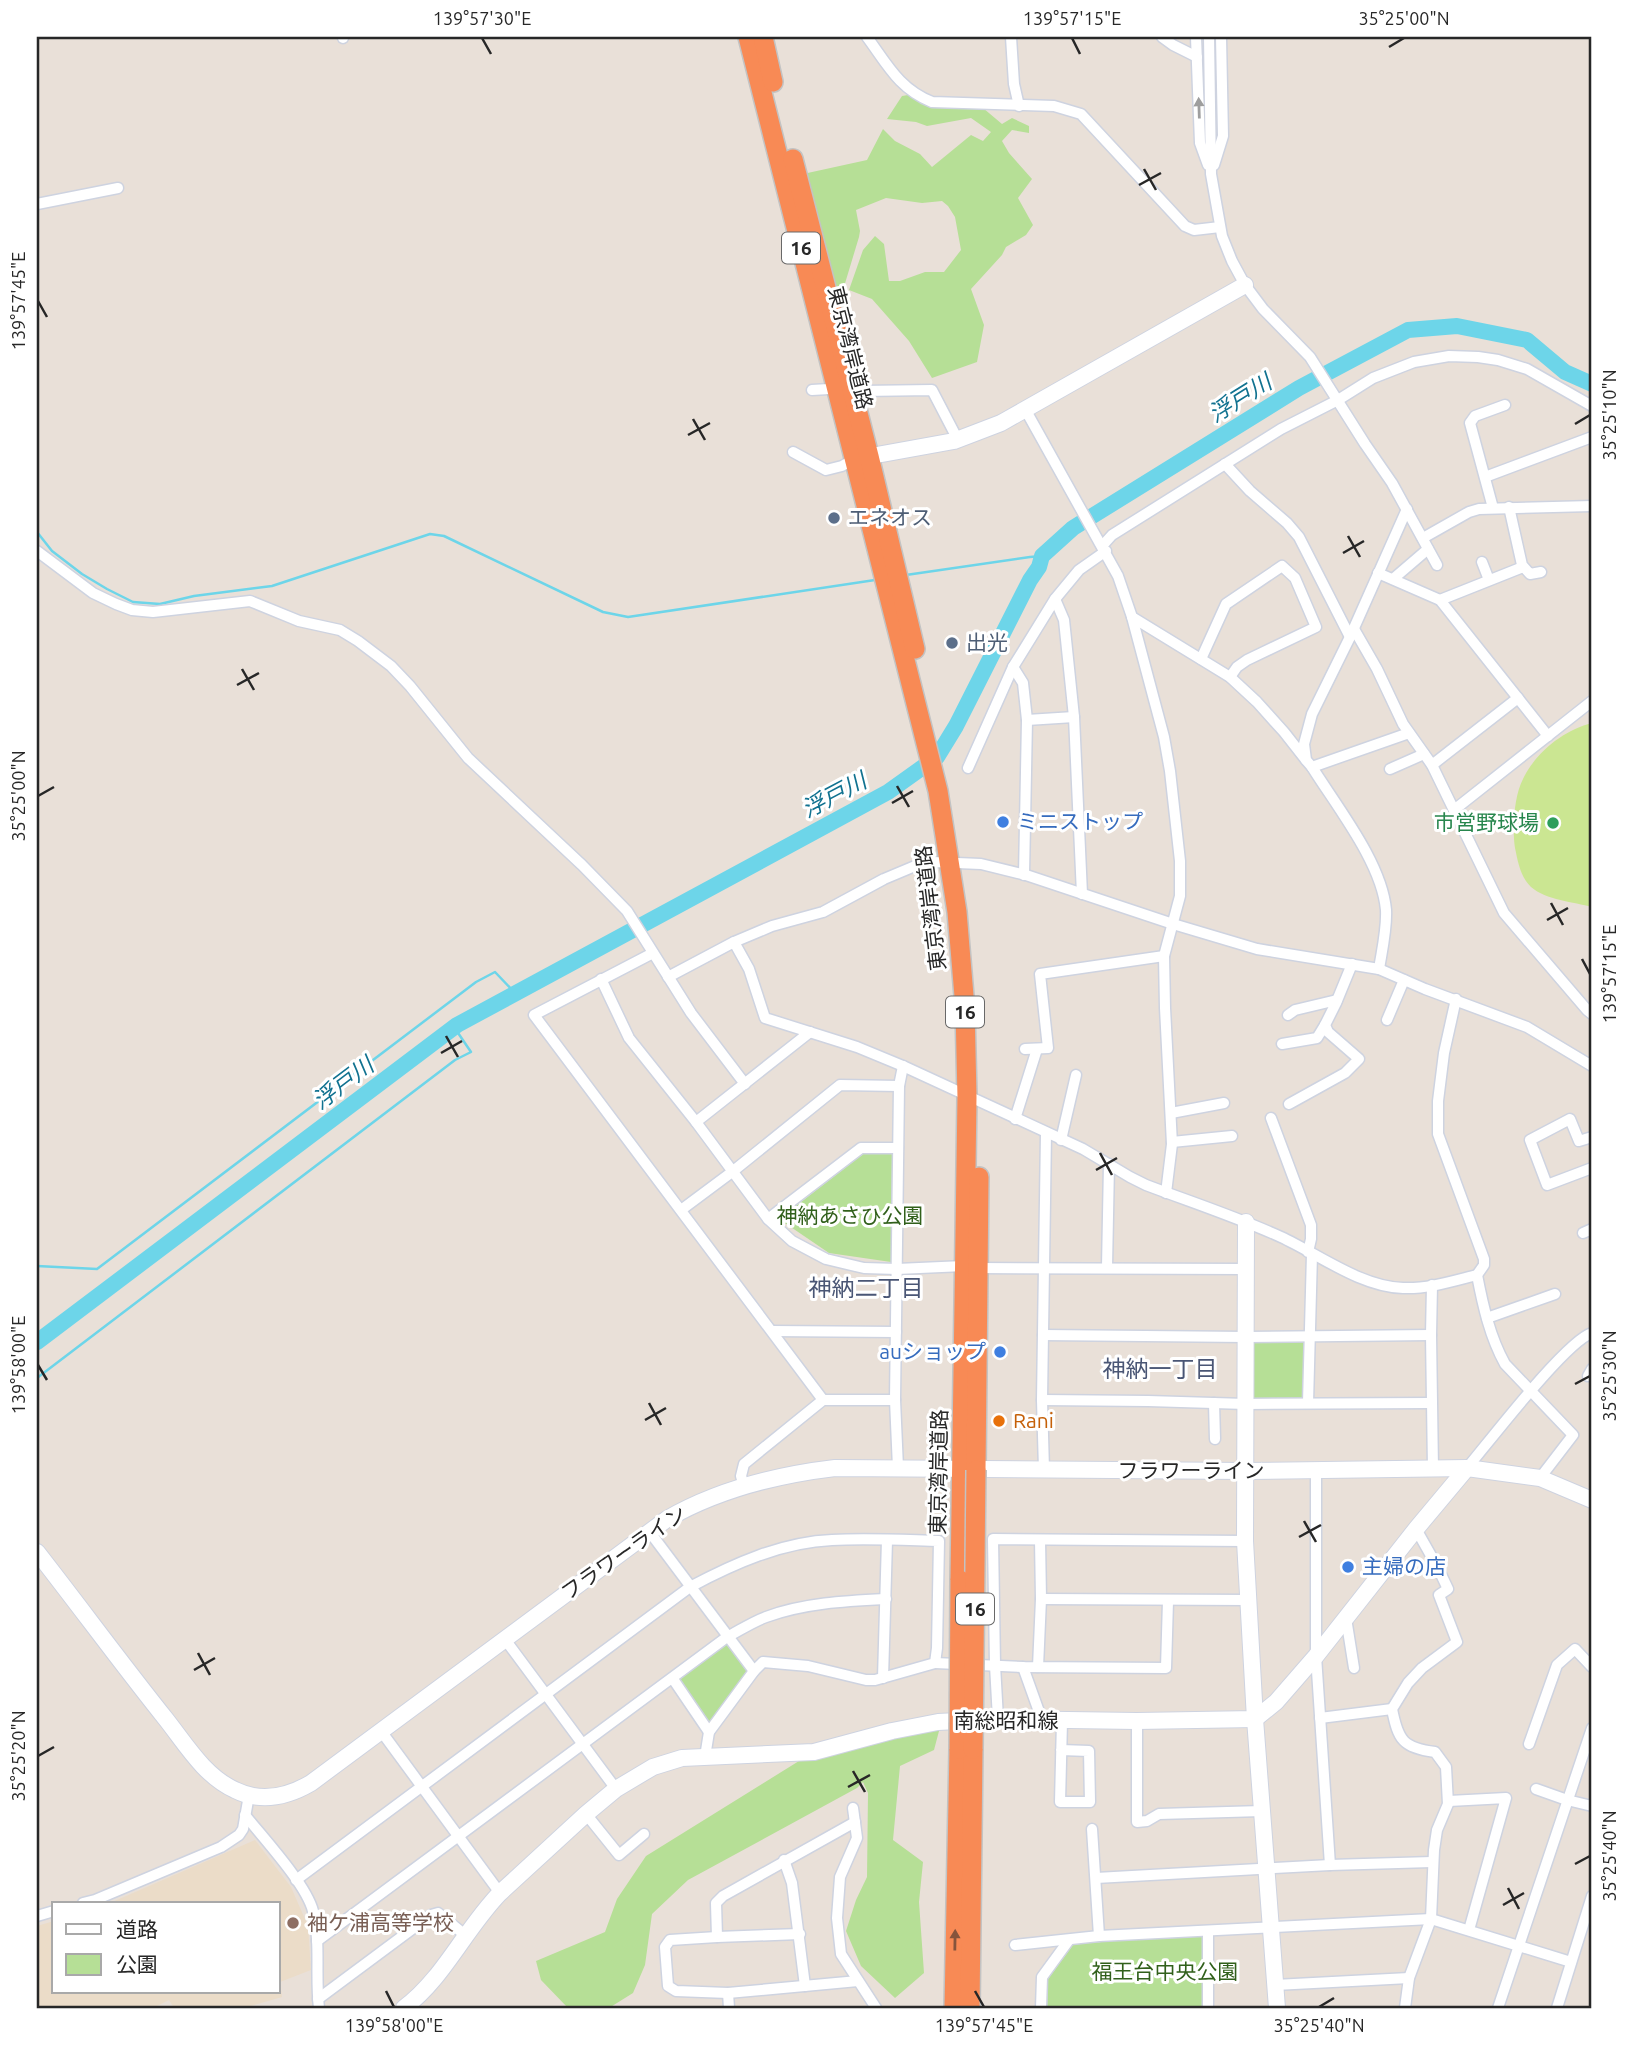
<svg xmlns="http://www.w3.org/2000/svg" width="1629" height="2045" font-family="Ubuntu,'Noto Sans JP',sans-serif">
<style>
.education{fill:#ebdcc8}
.green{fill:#b6df96}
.pitch{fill:#cbe692}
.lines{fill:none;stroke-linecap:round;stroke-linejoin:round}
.stream{stroke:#6dd5e9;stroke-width:2.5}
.river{stroke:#6dd5e9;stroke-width:16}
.street-casing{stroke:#ced3e0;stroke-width:13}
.secondary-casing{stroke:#ced3e0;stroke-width:18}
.highway-casing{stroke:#c3c3c3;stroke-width:22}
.street{stroke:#fff;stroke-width:10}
.secondary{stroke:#fff;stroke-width:16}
.highway{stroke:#f88a55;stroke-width:19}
.highway-bridge-casing{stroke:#c3c3c3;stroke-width:22;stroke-linecap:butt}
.highway-bridge{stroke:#f88a55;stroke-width:19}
.oneway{fill:#9e9e9e}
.oneway2{fill:#85543c}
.ticks{fill:none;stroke:#272727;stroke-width:2.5}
.service-dot{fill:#5c6f8a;stroke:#fff;stroke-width:2.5}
.shop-dot{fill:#3f7fe0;stroke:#fff;stroke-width:2.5}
.leisure-dot{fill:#2e9e5b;stroke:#fff;stroke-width:2.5}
.food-dot{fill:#e8710a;stroke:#fff;stroke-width:2.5}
.education-dot{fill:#8d6e63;stroke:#fff;stroke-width:2.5}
.labels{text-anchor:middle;stroke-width:6;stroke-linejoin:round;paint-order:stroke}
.shield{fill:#fff;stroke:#686868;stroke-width:2}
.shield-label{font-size:19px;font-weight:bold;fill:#272727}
.street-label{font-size:21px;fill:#272727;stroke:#fff}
.service-label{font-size:21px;fill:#4e5e75;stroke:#fff;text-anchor:start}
.shop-label{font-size:21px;fill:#366cbe;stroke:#fff;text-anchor:start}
.leisure-label{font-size:21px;fill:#27864d;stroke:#fff;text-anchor:end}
.park-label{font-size:21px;fill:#31601b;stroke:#fff}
.food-label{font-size:21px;fill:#c56008;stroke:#fff;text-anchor:start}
.education-label{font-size:21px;fill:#785e54;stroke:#fff;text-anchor:start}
.water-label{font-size:23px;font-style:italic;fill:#117290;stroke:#fff}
.neighbourhood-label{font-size:23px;fill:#4a5675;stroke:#fff}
.neatline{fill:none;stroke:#272727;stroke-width:2.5}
.ticks-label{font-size:18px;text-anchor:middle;fill:#272727}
</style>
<rect width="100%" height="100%" fill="#e9e0d8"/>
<path class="education" d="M255 1840 291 1887 308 1926 311 1970 280 1982 282 1997 244 2008H174L169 2000 153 2008H37V1926L54 1921V1991H278V1903H110Z"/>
<g class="green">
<path d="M908 95 983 108 1002 124 1012 118 1029 126V133L1012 130 1002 141 1009 153 1032 179 1018 198 1033 225 1026 235 1006 247 1002 255 971 289 984 325 977 362 932 378 909 341 872 299 849 290 863 250 875 236 884 244 889 281H900L925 272H944L961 250 955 217 948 206 942 201 922 203 886 198 856 210 860 231 859 237 843 290H831L803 174 867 160 883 129 895 141 920 154 932 167 971 135 983 141 991 132 971 118 927 126 916 122 887 119 902 96Z"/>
<path d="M863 1154H892L891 1262 829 1253 779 1219Z"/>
<path d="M1254 1341 1305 1342 1304 1399 1253 1398Z"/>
<path d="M726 1643 749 1671 709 1726 678 1680Z"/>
<path d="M900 1729 939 1731 934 1750 900 1766 893 1840 923 1862 919 1902 924 1973 895 1998 861 1966 846 1931 856 1900 867 1877 868 1793 863 1782 857 1788 688 1880 652 1914 645 1965 633 1993 609 2008H568L541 1980 536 1961 605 1932 617 1899 646 1856 799 1761Z"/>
<path d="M1202 1934 1203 2008H1047L1048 1979 1073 1945 1107 1939Z"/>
</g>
<path class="pitch" d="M1592 723V907C1574 902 1546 900 1531 887 1520 876 1518 862 1515 848 1512 829 1514 796 1523 779 1536 752 1564 730 1592 723Z"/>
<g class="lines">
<g class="stream">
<path d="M37 532 52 551 82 574 107 589 133 602 160 604 194 596 272 586 430 534 444 536 603 612 628 617 875 580"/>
<path d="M906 575 1030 557 1042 556"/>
<path d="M37 1266 97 1269 476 982 495 972 515 993"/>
<path d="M37 1378 455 1060 471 1052 454 1027"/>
</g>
<path class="river" d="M37 1342 457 1025 888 792 937 757 956 726 1030 580 1039 567 1042 556 1073 528 1299 388 1408 330 1457 326 1527 340 1565 372 1592 384"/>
<g class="street-casing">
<g id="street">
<path d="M343 37V38"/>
<path d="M867 37C887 64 899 89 932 102L1054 106 1081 114 1185 226 1194 230 1220 227"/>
<path d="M1011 37 1014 84 1019 106"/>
<path d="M1162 37 1173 45 1197 57"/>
<path d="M1196 37 1200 143 1208 165"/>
<path d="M1209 37 1211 174 1222 236 1232 261 1245 285 1263 309 1310 357 1365 444 1392 483 1437 565"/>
<path d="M1214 165 1223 136 1221 37"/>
<path d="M37 204 118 188"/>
<path d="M812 390 829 389"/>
<path d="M862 391 932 390 958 440"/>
<path d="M1025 409 1118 576 1132 617 1164 737 1170 771 1180 861V896L1164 956 1165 1008 1172 1144 1166 1193"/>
<path d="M793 452 826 470 842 466 854 459"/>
<path d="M1225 464 1250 491 1287 523 1299 537 1350 637"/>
<path d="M1485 477 1592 437"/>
<path d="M1509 507 1522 565 1530 574 1541 572"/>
<path d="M1493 508 1470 423 1475 416 1505 405"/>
<path d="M1423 538 1469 512 1479 509 1592 506"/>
<path d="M1103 545 1112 535 1281 429 1338 400 1373 378 1414 362 1449 356 1478 357 1498 360 1527 369 1592 406"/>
<path d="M37 551 93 593 116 604 132 610 153 612 250 601 299 621 340 630 358 641 391 666 410 686 468 758 582 865 627 911 691 1013 745 1084"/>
<path d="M1482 562 1489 580"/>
<path d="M1378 573 1440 600 1548 736"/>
<path d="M1393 579 1428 549"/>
<path d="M1055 599 1064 620 1074 717 1082 894"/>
<path d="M1440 600 1523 567"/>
<path d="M1132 617 1230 677 1257 702 1284 732 1306 760"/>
<path d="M1354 629 1377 669 1403 724 1432 765 1504 913 1587 1010 1592 1014"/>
<path d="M1201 659 1226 604 1282 566 1295 578 1316 627 1247 660 1237 667 1230 677"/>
<path d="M1013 667 1023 683 1027 720 1024 875"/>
<path d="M1027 720 1074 717"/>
<path d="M1432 765 1518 698"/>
<path d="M1312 767 1409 733"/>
<path d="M968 768 1013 667 1055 599 1079 570 1106 551"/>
<path d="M1390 769 1424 754"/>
<path d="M1454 810 1592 701"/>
<path d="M734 942 749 969 765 1018 857 1047 903 1066 1083 1149 1130 1177 1146 1185C1191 1202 1237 1217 1281 1237 1318 1254 1361 1287 1403 1288 1428 1289 1453 1281 1477 1275L1484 1265V1259L1438 1134V1101L1444 1053 1456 999"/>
<path d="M653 953 534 1015 823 1400"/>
<path d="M1379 969C1382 950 1387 929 1386 910 1382 863 1337 807 1312 767L1306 760 1304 744 1312 714 1350 637 1407 509"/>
<path d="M668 977 734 942 772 926 823 912 884 879 915 866 933 862 981 864 1026 875 1173 924 1257 949 1379 969 1425 989 1527 1027 1592 1066"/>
<path d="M601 979 629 1038 696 1122 768 1219 792 1241 826 1259 864 1268 897 1269 964 1266"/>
<path d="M1288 1015 1295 1010 1337 1000"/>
<path d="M1387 1020 1404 980"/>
<path d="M1282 1044 1317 1038 1325 1025"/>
<path d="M1025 1049 1048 1048 1040 974 1164 956"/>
<path d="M1289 1104 1345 1073 1359 1059 1328 1032 1325 1025 1336 1003 1352 964"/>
<path d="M1171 1113 1224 1103"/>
<path d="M1271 1118 1311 1225V1239L1308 1252"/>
<path d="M1015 1119 1037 1049"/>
<path d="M696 1122 810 1032"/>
<path d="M1592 1137 1579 1141 1570 1119 1530 1140 1547 1185 1592 1168"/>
<path d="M1061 1140 1076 1075"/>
<path d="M1172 1142 1232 1136"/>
<path d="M681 1210 732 1172 840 1085 899 1086"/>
<path d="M768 1219 861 1148H898"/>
<path d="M1583 1233 1592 1229"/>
<path d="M1107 1267 1109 1164"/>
<path d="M978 1268 1246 1269"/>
<path d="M1477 1275C1483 1306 1490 1337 1505 1364L1573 1435 1540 1478"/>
<path d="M1432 1285 1431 1335 1433 1469"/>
<path d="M1487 1318 1555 1294"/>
<path d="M772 1331 896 1332"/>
<path d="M1043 1335 1246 1337 1431 1335"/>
<path d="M1588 1376 1592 1369"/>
<path d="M1042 1400 1148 1401 1246 1404 1431 1403"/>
<path d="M1214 1403 1215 1439"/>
<path d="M1308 1403 1312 1254"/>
<path d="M898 1468 895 1400 899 1086 903 1066"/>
<path d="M1467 1468C1489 1442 1566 1341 1592 1333"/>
<path d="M1044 1470 1042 1400 1046 1133"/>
<path d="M1316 1471V1656L1330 1865"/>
<path d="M744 1486 741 1476 744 1464 823 1400H895"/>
<path d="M649 1531 754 1671"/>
<path d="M1041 1599 1248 1600"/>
<path d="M1346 1618 1354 1668"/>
<path d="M504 1638 616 1789"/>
<path d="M935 1663 1023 1667 1166 1668 1168 1601"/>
<path d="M1023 1667 1042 1720"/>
<path d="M1038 1667 1041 1599 1040 1540"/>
<path d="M883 1678 887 1540"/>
<path d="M673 1679 709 1732"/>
<path d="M1320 1718 1392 1709"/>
<path d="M998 1719 995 1665 993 1539 1245 1541"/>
<path d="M1137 1721V1822L1147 1821 1159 1814 1262 1811"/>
<path d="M381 1731 500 1893"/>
<path d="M1529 1744 1557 1665 1575 1649 1592 1667"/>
<path d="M1061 1750 1089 1751 1090 1802H1060L1062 1721"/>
<path d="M1536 1789 1567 1800 1592 1806"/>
<path d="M1449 1801 1506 1798 1469 1930"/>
<path d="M853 1808 857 1838 840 1877 837 1918 841 1954 876 2008"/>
<path d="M586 1814 619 1855 644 1834"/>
<path d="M245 1815C264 1839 306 1884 313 1911 321 1943 315 1976 319 2008"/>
<path d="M1092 1829 1099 1936"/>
<path d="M784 1860 792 1883 805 1986"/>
<path d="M1096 1878 1330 1865 1432 1862"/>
<path d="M296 1880 690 1587C733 1564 782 1542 832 1540 867 1538 903 1540 939 1541L937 1648 935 1663 875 1680H866L808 1666 763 1662 754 1671 709 1732 705 1757"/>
<path d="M83 1903 95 1900 221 1847 239 1835 243 1829 249 1795"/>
<path d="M37 1916 54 1911"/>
<path d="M1208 1931V2008"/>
<path d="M800 1934 717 1937 670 1940 665 1947 668 1986 676 1991 728 1993 858 1981"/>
<path d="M717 1937 716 1903 723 1896 855 1822"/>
<path d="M317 1941 727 1637C739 1631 752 1622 766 1617 804 1603 846 1601 886 1599"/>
<path d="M1015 1945 1099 1936 1431 1919 1571 1962"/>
<path d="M1275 1985 1409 1978"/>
<path d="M728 1993 729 2008"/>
<path d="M318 1999 431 1915 438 1913 465 1935"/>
<path d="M1041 2008 1042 1977 1069 1940"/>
<path d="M1405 2008 1409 1978 1431 1919 1434 1850 1437 1830 1448 1804 1446 1767 1435 1752C1403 1748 1398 1740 1392 1709L1408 1683 1422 1668 1457 1642 1439 1595 1448 1589 1438 1568 1416 1529"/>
<path d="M1498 2008 1592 1728"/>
<path d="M1557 2008 1592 1896"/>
</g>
</g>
<g class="secondary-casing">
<g id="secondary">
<path d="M860 458 954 441 1001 423 1245 285"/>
<path d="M1246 1222 1245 1541 1255 1719 1277 2008"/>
<path d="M37 1552C80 1607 121 1663 165 1718 185 1743 204 1776 235 1790 261 1803 287 1797 311 1783L667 1519C719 1489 776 1475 835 1468L1245 1471 1467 1468 1540 1478 1592 1500"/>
<path d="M404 2008C444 1978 465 1929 500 1893L586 1814 616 1789 653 1767 682 1758 814 1752 892 1731 938 1722 998 1719 1137 1721 1255 1719 1276 1702 1316 1656 1416 1529 1467 1468"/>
</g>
</g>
<g class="highway-casing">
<g id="highway">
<path d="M748 37 938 791 957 912 965 1008 967 1097 960 1580"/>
<path d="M763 37 773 82"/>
<path d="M793 159 869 456 915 649"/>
<path d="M976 1470 979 1177"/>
<path d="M954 2008 959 1749"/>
<path d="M970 2008 973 1749"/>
</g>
</g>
<use href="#street" class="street"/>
<use href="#secondary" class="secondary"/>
<use href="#highway" class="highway"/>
<g class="highway-bridge-casing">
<g id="highway-bridge">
<path d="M959 1749 960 1580"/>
<path d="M973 1749 976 1470"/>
</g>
</g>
<use href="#highway-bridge" class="highway-bridge"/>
</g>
<defs><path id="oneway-solid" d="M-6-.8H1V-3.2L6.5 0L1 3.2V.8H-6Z" transform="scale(1.75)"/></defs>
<use class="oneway" href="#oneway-solid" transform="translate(1199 108) rotate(-92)"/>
<use class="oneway2" href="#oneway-solid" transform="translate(955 1940) rotate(-89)"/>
<path class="ticks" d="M482 38 491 54M1072 38 1080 54M1389 47 1404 38M1144 169 1156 190M1139 185 1161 173M38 301 47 317M693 419 705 440M1575 424 1590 415M688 435 710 423M1348 536 1360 557M1343 553 1364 541M242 669 254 690M237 685 259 673M897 786 909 807M38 796 54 787M892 803 913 791M1551 903 1563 925M1547 920 1568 908M1582 959 1590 974M446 1036 458 1057M441 1053 462 1041M1100 1153 1112 1175M1096 1170 1117 1158M38 1365 47 1380M1575 1384 1590 1376M649 1403 661 1425M645 1420 666 1408M1304 1521 1316 1542M1299 1537 1321 1525M198 1653 210 1675M194 1670 215 1658M38 1756 54 1747M853 1771 865 1792M848 1787 870 1775M1575 1864 1590 1856M1508 1888 1519 1909M1503 1905 1524 1893M386 1991 394 2007M975 1991 984 2007M1319 2007 1334 1998"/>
<g class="service-dot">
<circle cx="834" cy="518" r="7"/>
<circle cx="952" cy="643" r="7"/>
</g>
<g class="shop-dot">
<circle cx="1003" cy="822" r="7"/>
<circle cx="1000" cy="1352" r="7"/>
<circle cx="1348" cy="1567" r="7"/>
</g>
<circle class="leisure-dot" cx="1553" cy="823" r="7"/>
<circle class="food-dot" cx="999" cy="1421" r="7"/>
<circle class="education-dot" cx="293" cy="1923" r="7"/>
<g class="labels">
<g class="shield">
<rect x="782" y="232.5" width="38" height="31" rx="5"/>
<rect x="946" y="996.5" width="38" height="31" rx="5"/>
<rect x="956" y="1593.5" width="38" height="31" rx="5"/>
</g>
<g class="shield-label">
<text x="801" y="255">16</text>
<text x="965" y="1019">16</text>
<text x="975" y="1616">16</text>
</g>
<g class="street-label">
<text transform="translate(850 348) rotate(76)" y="7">東京湾岸道路</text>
<text transform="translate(931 908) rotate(-97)" y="7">東京湾岸道路</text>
<text x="1191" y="1478">フラワーライン</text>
<text transform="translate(939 1472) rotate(-89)" y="7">東京湾岸道路</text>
<text transform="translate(624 1553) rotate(-35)" y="7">フラワーライン</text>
<text x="1006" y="1728">南総昭和線</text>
</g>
<g class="service-label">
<text x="848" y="525">エネオス</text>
<text x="966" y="650">出光</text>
</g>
<g class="shop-label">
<text x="1017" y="829">ミニストップ</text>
<text x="986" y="1359" text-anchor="end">auショップ</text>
<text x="1362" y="1574">主婦の店</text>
</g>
<g class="leisure-label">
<text x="1539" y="830">市営野球場</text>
</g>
<g class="park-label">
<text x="850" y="1223">神納あさひ公園</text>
<text x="1165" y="1979">福王台中央公園</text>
</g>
<g class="food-label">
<text x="1013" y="1428">Rani</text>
</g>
<g class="education-label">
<text x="307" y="1930">袖ケ浦高等学校</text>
</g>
<g class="water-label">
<text transform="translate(1240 398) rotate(-32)" y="8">浮戸川</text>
<text transform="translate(834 795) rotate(-28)" y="8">浮戸川</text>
<text transform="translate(343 1083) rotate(-37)" y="8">浮戸川</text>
</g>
<g class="neighbourhood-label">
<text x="866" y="1296">神納二丁目</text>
<text x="1160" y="1377">神納一丁目</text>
</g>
</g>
<rect width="1629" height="2045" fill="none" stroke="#ffffff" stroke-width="77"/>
<rect x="52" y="1902" width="228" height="91" fill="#ffffff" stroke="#a9a9a9" stroke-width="2"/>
<rect x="66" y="1924" width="35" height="10" fill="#ffffff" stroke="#a9a9a9" stroke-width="2"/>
<text x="116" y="1937" font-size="21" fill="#272727">道路</text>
<rect x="66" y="1954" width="35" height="21" fill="#b6df96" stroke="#a9a9a9" stroke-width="2"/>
<text x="116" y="1972" font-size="21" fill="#272727">公園</text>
<rect x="38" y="38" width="1552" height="1969" class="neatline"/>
<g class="ticks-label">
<text x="482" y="25">139°57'30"E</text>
<text x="1072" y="25">139°57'15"E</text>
<text x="1404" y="25">35°25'00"N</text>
<text transform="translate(19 301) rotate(-90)" y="6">139°57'45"E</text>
<text transform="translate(1610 415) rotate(-90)" y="6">35°25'10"N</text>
<text transform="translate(19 796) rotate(-90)" y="6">35°25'00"N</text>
<text transform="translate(1610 974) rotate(-90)" y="6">139°57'15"E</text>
<text transform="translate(19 1365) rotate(-90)" y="6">139°58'00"E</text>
<text transform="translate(1610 1376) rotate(-90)" y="6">35°25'30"N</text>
<text transform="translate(19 1756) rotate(-90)" y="6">35°25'20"N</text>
<text transform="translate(1610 1856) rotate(-90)" y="6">35°25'40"N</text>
<text x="394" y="2032">139°58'00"E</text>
<text x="984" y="2032">139°57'45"E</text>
<text x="1319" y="2032">35°25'40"N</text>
</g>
</svg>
